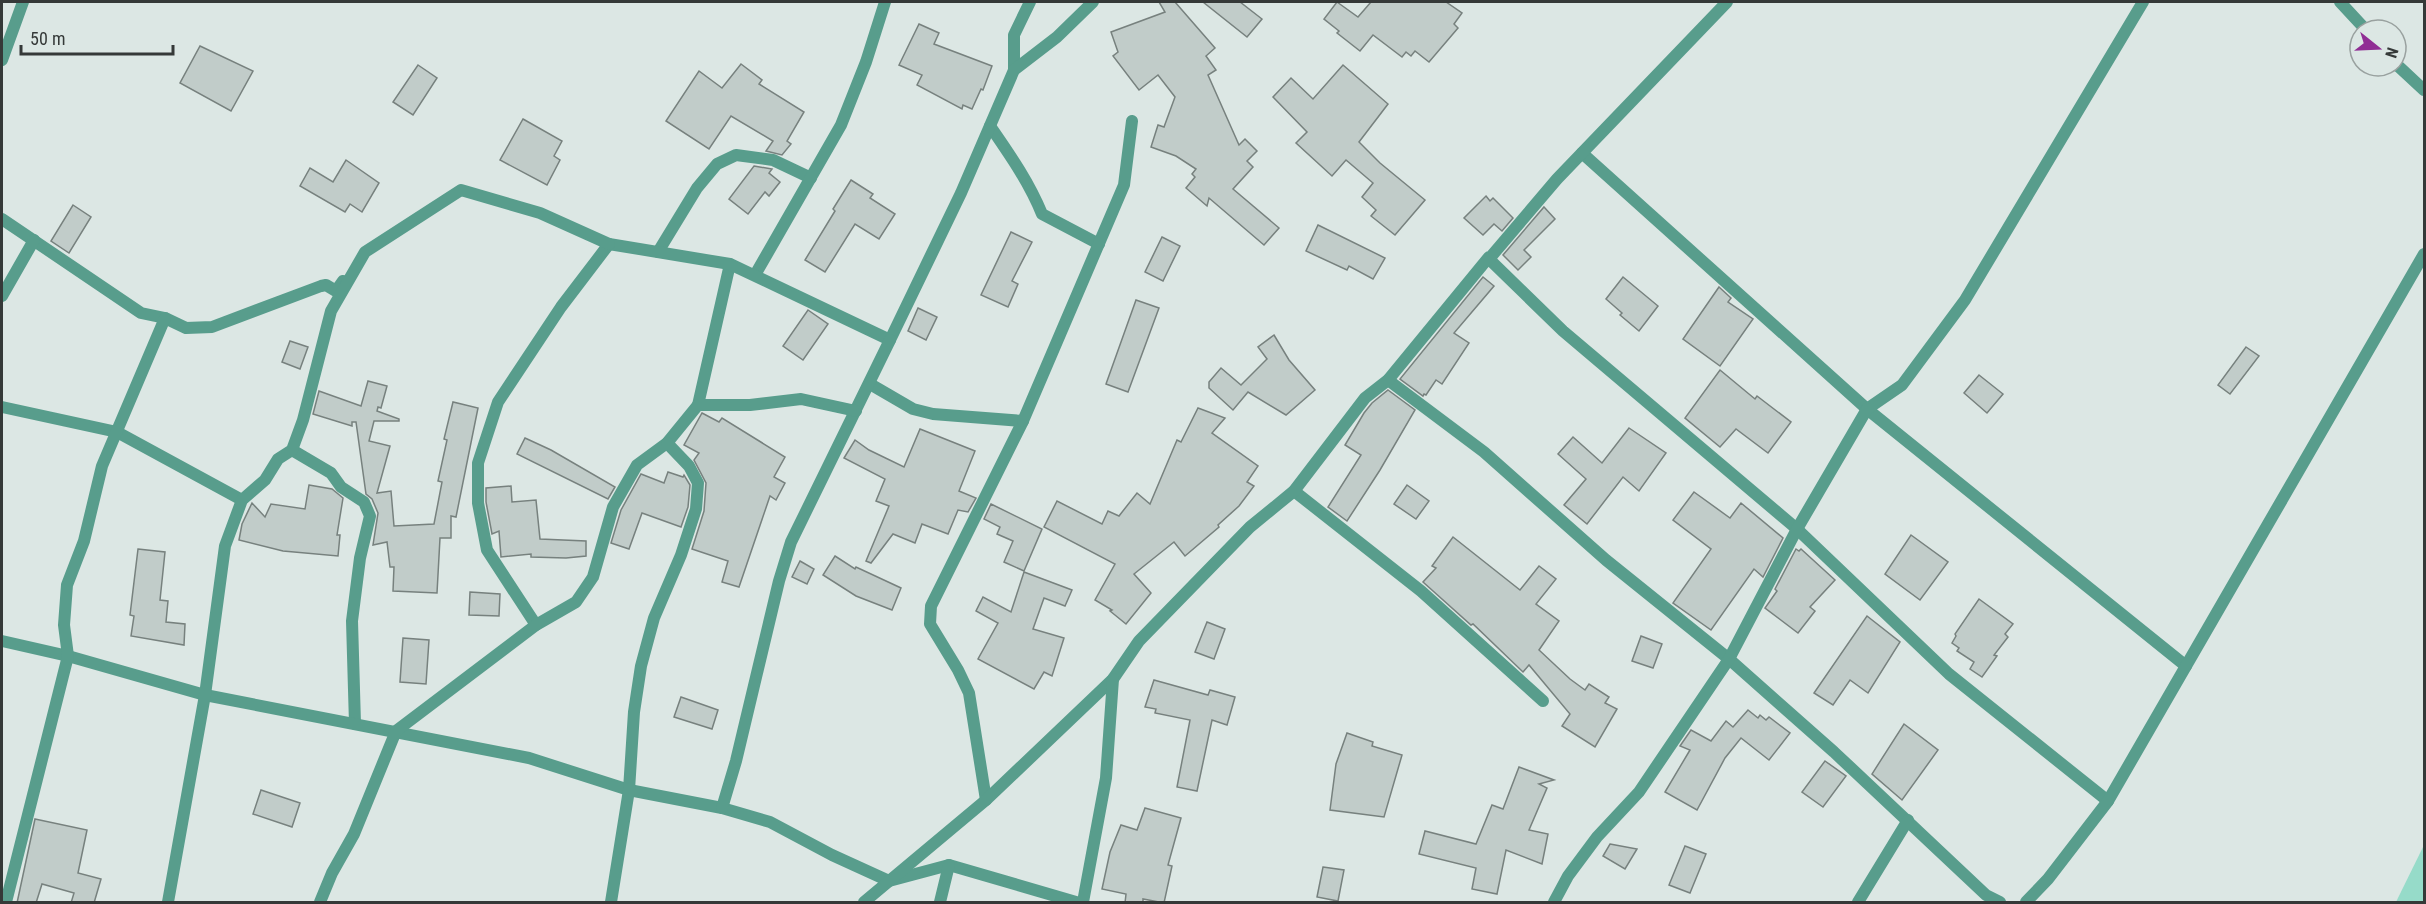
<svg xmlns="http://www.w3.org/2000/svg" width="2426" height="904" font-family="'Roboto Condensed',sans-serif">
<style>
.green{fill:#96dbc9}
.building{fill:#c1ccc9;stroke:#77817e;stroke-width:1.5}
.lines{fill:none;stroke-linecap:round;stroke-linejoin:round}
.minor{stroke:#589d8c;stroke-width:12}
</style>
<rect width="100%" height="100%" fill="#dce7e4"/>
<path class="green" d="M2424 845V902H2396Z"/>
<g class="building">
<path d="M1159 2H1175L1215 48 1206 56 1216 70 1208 75 1239 145 1245 139 1257 151 1247 161 1253 167 1233 189 1279 228 1264 245 1209 198 1207 206 1186 188 1195 177 1192 174 1196 169 1176 156 1151 147 1158 125 1164 127 1175 97 1158 75 1139 90 1113 56 1118 52 1111 32 1165 12Z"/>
<path d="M1203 2H1240L1262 19 1247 37Z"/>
<path d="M1337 2 1358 17 1371 2H1446L1462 13 1454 24 1458 28 1429 62 1415 51 1411 56 1406 52 1402 57 1373 35 1360 51 1337 33 1339 31 1324 19Z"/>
<path d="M919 24 939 33 934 44 992 66 983 90 981 89 972 109 963 105 962 109 917 85 922 75 899 65Z"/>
<path d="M200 46 253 71 231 111 180 83Z"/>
<path d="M741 64 762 80 759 84 804 112 787 141 791 144 782 155 766 151 773 141 731 116 709 149 666 121 699 71 722 88Z"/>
<path d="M418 65 437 78 413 115 393 102Z"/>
<path d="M1343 65 1388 104 1359 142 1380 163 1425 200 1395 235 1371 216 1376 210 1362 197 1373 183 1346 160 1332 176 1296 143 1307 132 1273 97 1291 78 1313 99Z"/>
<path d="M523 119 562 141 554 156 560 160 547 185 500 160Z"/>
<path d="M346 160 379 183 362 212 350 204 345 212 300 186 310 168 333 182Z"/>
<path d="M754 166 772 169 769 173 780 182 769 196 765 192 748 214 729 199Z"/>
<path d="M851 180 873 194 870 198 895 214 879 239 855 224 825 272 805 260 835 211 833 209Z"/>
<path d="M1486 196 1490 201 1493 198 1513 218 1502 231 1494 224 1483 235 1464 218Z"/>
<path d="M73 205 91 217 69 253 51 241Z"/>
<path d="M1544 207 1555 219 1524 250 1531 257 1518 270 1503 255Z"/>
<path d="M1318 225 1385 258 1373 279 1349 266 1347 270 1306 251Z"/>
<path d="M1011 232 1032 242 1012 281 1018 284 1008 307 981 295Z"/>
<path d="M1162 237 1180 246 1163 281 1145 272Z"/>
<path d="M1483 277 1494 286 1454 333 1469 343 1442 384 1436 380 1426 395 1424 394 1423 396 1400 379Z"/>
<path d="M1623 277 1658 306 1639 331 1620 315 1622 313 1606 299Z"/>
<path d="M1719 287 1731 298 1728 302 1753 319 1720 366 1683 339Z"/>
<path d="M1136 300 1159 308 1128 392 1106 384Z"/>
<path d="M918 308 937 317 926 340 908 331Z"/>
<path d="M808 310 828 324 803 360 783 346Z"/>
<path d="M1274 335 1289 360 1315 390 1286 415 1248 392 1233 410 1209 388V382L1221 368 1241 385 1267 359 1258 347Z"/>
<path d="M290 341 308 347 300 369 282 362Z"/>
<path d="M2246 347 2259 356 2230 394 2218 385Z"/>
<path d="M1720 370 1755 399 1757 396 1791 422 1768 453 1736 429 1720 447 1685 418Z"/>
<path d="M1979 375 2003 394 1987 413 1964 393Z"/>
<path d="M368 381 387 386 381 408 378 407 377 411 399 419V421H374L369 441 390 446 377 493 391 491 394 526 434 524 442 482 438 481 447 440 444 439 453 402 478 408 456 517 451 516V538H440L437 593 393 591 394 567H390L387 542 373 545 378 513 372 499 366 494 356 422H352V426L313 414 319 391 361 406Z"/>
<path d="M1388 390 1415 410 1380 470 1347 521 1328 507 1361 455 1345 445 1364 413 1372 403Z"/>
<path d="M1198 408 1225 418 1212 433 1258 466 1247 482 1254 486 1239 506 1218 525 1219 527 1185 556 1174 542 1134 574 1151 593 1126 624 1110 611 1112 610 1095 600 1115 564 1044 527 1057 501 1102 524 1108 511 1119 516 1137 493 1150 504 1177 440 1181 442Z"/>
<path d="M702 413 719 422 722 418 785 457 774 477 785 483 776 500 770 496 739 587 722 582 728 561 692 549 704 511 706 483 694 460 699 453 684 445Z"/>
<path d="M1629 428 1666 453 1639 491 1623 477 1587 524 1564 505 1586 479 1558 454 1573 437 1602 463Z"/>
<path d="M920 429 975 451 959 491 976 498 968 512 958 510 948 534 922 524 915 543 893 534 871 563 866 561 889 506 876 501 885 479 844 458 855 440 869 450 904 467Z"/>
<path d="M525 438 551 450 615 487 608 499 517 454Z"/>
<path d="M668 472 683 477 684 475 690 485 688 507 681 527 642 513 629 549 611 543 621 510 641 474 664 483Z"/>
<path d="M309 485 332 489 343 498 337 535H340L338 556 283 551 239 540 242 524 252 503 265 517 271 504 305 509Z"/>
<path d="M1407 485 1429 501 1416 519 1394 504Z"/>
<path d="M511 486 512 502 536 500 540 539 586 541V556L566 558 531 557V554L501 557 499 531 492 534 486 502V488Z"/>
<path d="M1694 492 1730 518 1741 503 1783 538 1763 577 1754 569 1711 630 1673 603 1711 549 1673 520Z"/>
<path d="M991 504 1042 529 1024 571 1004 562 1013 541 997 534 1000 527 984 519Z"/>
<path d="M1911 535 1948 562 1920 600 1885 574Z"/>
<path d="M1453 537 1520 590 1539 566 1556 579 1536 604 1559 621 1539 650 1570 679 1585 690 1589 684 1609 697 1605 703 1617 709 1595 747 1562 726 1570 714 1529 665 1523 672 1473 624 1471 625 1423 582 1436 568 1432 566Z"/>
<path d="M138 549 165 552 160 600 168 601 166 622 185 624 184 645 131 636 134 616 130 615Z"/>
<path d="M1796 549 1799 551 1801 549 1835 580 1810 607 1815 611 1798 633 1765 608 1777 591 1775 589Z"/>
<path d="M835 556 855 569 856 567 901 588 892 610 856 596 823 575Z"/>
<path d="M800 561 814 569 807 584 792 577Z"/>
<path d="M1024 572 1072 590 1065 606 1044 598 1033 629 1064 638 1052 676 1044 672 1034 689 978 659 998 623 976 611 983 597 1011 612Z"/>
<path d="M470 592 500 594 499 616 469 615Z"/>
<path d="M1979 599 2013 624 2005 634 2008 637 1994 655 1997 656 1982 677 1970 669 1974 662 1957 651 1959 648 1952 643 1956 636 1955 634Z"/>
<path d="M1867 616 1900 642 1868 693 1850 680 1833 705 1814 693Z"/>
<path d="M1207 622 1225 629 1214 659 1195 652Z"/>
<path d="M1641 636 1662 644 1653 668 1632 661Z"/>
<path d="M403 638 429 640 426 684 400 682Z"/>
<path d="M1154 680 1208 695 1210 690 1235 697 1227 725 1212 720 1197 791 1177 787 1190 720 1155 713 1156 709 1145 707Z"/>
<path d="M681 697 718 710 712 729 674 717Z"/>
<path d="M1748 710 1758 718 1760 715 1766 720 1769 717 1790 733 1769 760 1741 738 1725 758 1697 810 1665 792 1690 750 1680 746 1691 730 1711 741 1726 721 1733 727Z"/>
<path d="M1904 724 1938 750 1902 800 1872 774Z"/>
<path d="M1347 733 1373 742 1372 746 1402 755 1384 817 1330 810 1336 764Z"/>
<path d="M1825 761 1846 776 1823 807 1802 792Z"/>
<path d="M1519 767 1554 780 1539 784 1547 788 1529 830 1548 834 1542 864 1506 850 1497 894 1472 889 1476 868 1419 854 1425 831 1476 844 1492 805 1503 809Z"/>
<path d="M261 790 300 803 292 827 253 814Z"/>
<path d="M1145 808 1181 818 1168 865 1172 866 1164 903 1143 899V903H1125L1126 894 1102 889 1110 852 1121 825 1137 830Z"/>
<path d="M35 819 87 830 78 873 101 879 94 903H71L74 893 42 884 36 903H17Z"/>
<path d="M1610 844 1637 849 1625 869 1603 856Z"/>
<path d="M1685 846 1706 854 1690 893 1669 885Z"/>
<path d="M1323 867 1344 870 1338 901 1317 897Z"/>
</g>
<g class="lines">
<g class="minor">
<path d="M2340 2 2366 30"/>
<path d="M2 60 23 2"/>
<path d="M2396 64 2424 90"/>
<path d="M1014 70V35L1030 2"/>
<path d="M990 126C1010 155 1029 182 1042 214L1099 244"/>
<path d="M1582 153 1867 409 2186 666"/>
<path d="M2 219 141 313 165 318 186 328 212 327 321 286 326 285 336 291 343 281"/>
<path d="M658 252 697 188 717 164 736 155 773 160 811 178"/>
<path d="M1489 259 1563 331 1797 529 1949 674 2108 801"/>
<path d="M755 275 841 125 866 62 885 2"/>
<path d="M2 296 34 240"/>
<path d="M1388 380 1484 452 1606 560 1729 659 1834 752 1986 895 2000 902"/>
<path d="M870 384 913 409 933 414 1023 421 931 606 930 624 958 670 969 693 986 800"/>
<path d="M698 405 730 264"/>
<path d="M2 407 117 432 242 500"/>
<path d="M1023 421 1124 185 1132 121"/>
<path d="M292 450 331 473 341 487 364 502 370 516 360 558 352 621 355 724"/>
<path d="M1294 491 1421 591 1543 701"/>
<path d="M536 625 487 550 478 503V463L498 402 561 307 609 244 730 264 890 340 961 193 1014 70 1057 37 1093 2"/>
<path d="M2 641 68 656 205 695 529 758 629 790 722 808 770 822 832 855 889 881 949 865 1076 902"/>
<path d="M722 808 736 761 779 581 791 542 890 340"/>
<path d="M6 902 68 656 64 625 67 585 84 541 102 466 165 318"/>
<path d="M168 902 205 695 225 546 242 500 265 480 278 459 292 450 303 420 331 311 365 252 461 190 540 213 609 244"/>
<path d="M320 902 332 873 354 834 396 731 536 625 576 602 593 577 613 507 637 465 667 443 698 405H750L801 399 856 411"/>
<path d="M611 902 629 790 634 712 641 666 654 618 681 555 696 509 698 483 689 466 667 443"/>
<path d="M864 902 986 800 1113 679 1139 641 1250 527 1294 491 1365 398 1388 380 1489 257V259L1557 179 1727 2"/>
<path d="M940 902 949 865"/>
<path d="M1083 902 1106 778 1113 679"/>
<path d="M1554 902 1568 876 1597 837 1639 792 1729 659 1797 529 1867 409 1902 385 1965 300 2143 2"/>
<path d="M1858 902 1908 820"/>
<path d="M2026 902 2048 879 2108 801 2424 254"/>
</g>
</g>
<rect width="2426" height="904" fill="none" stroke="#353938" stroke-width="6"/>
<g transform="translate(2378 48) rotate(108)"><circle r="28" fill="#dce7e4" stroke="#99a19f" stroke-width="1.5"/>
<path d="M0-4.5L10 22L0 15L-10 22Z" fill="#902d94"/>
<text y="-9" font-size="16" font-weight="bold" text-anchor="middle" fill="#353938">N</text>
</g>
<path d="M21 45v9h152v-9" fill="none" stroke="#353938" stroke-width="3"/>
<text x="30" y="45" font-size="18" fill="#353938" stroke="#dce7e4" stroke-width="4.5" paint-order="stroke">50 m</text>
</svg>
